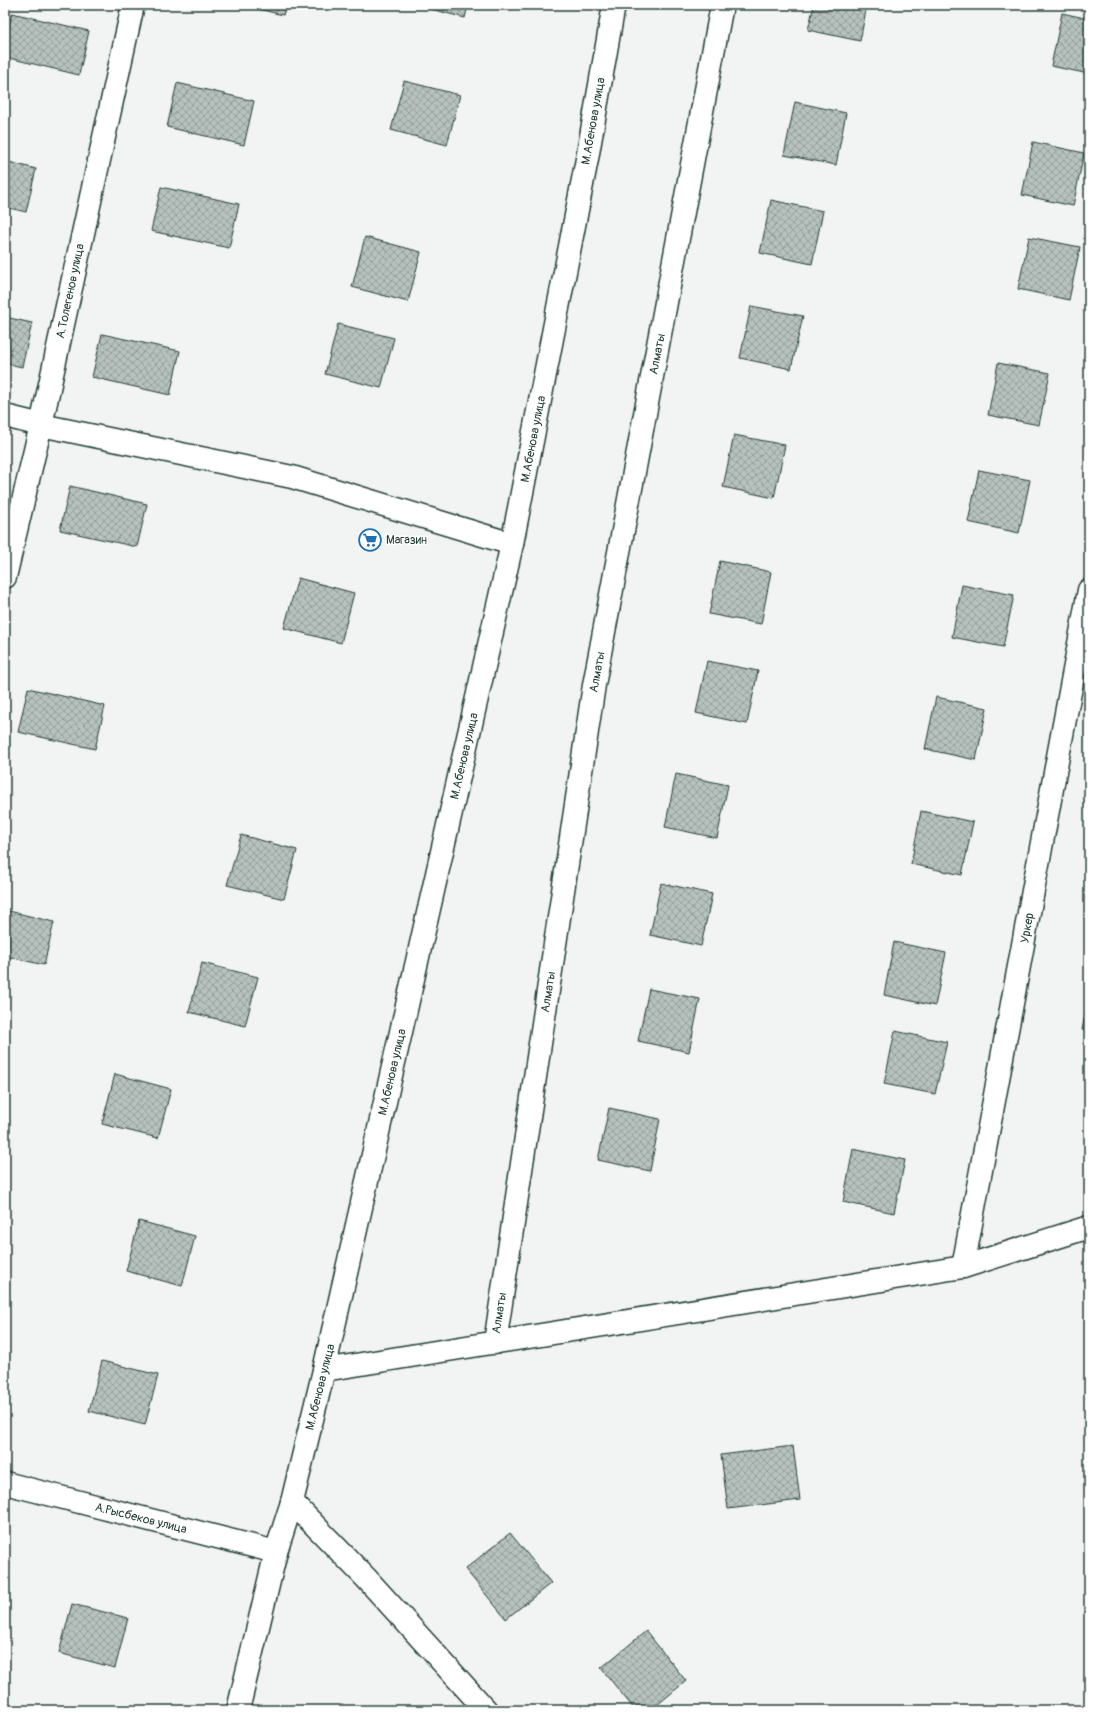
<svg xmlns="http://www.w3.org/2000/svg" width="1094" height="1715" font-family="Pangolin,sans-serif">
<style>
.building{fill:url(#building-cross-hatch);stroke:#1f3d34}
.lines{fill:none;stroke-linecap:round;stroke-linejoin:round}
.street-casing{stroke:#1f3d34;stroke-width:25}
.secondary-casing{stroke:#1f3d34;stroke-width:25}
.street{stroke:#fff;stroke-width:22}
.secondary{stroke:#fff;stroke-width:22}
.labels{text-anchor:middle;stroke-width:3;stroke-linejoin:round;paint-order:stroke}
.street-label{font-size:12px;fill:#1f3d34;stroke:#fff}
.poi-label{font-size:12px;fill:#1f3d34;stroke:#fff;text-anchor:start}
</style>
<defs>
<pattern id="building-cross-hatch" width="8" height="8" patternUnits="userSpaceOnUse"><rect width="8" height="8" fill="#b7c1bd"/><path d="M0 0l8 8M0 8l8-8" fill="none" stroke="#949e9a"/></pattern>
</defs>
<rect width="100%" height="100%" fill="#f2f3f3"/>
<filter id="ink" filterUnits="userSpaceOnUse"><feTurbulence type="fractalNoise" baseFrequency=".025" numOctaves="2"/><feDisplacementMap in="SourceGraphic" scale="8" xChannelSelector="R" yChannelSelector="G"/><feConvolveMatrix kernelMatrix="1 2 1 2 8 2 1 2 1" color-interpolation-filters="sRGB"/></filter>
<g filter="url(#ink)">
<g class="building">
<path d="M241 5H286L283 15Z"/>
<path d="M416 5H468L465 18Z"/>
<path d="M814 5H867L860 41 808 30Z"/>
<path d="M12 13 89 31 79 75 5 57V44Z"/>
<path d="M1062 13 1089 19V74L1051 66Z"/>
<path d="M404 81 460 95 447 145 391 130Z"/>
<path d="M177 83 254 101 244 145 167 127Z"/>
<path d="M795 102 846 113 836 165 784 155Z"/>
<path d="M1033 142 1084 153 1073 206 1022 195Z"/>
<path d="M5 161 36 169 26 212 5 207Z"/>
<path d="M161 187 239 204 229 248 151 231Z"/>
<path d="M771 200 823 211 812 264 760 253Z"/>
<path d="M365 237 421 252 408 302 352 287Z"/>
<path d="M1029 237 1080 247 1069 300 1018 289Z"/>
<path d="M751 306 803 316 791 369 740 358Z"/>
<path d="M5 317 32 323 22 367 5 363Z"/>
<path d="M338 324 394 338 381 388 325 374Z"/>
<path d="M102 334 180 351 170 395 92 377Z"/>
<path d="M998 363 1050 373 1039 425 988 415Z"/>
<path d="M734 435 785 445 774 498 723 487Z"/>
<path d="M979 470 1030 480 1019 533 968 522Z"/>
<path d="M70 486 147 504 137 547 60 530Z"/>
<path d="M720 561 771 572 761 624 709 614Z"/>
<path d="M298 578 354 593 341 643 284 628Z"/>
<path d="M962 585 1014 595 1003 647 952 637Z"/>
<path d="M707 661 758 671 747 724 696 713Z"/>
<path d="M28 688 105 706 95 749 18 732Z"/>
<path d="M936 697 987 708 976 760 925 749Z"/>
<path d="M676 774 728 785 717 838 665 827Z"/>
<path d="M921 811 973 822 962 875 911 864Z"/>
<path d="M241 835 297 850 284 899 227 885Z"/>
<path d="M661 883 712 894 701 946 650 935Z"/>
<path d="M5 910 54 922 44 965 5 956Z"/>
<path d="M894 942 946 953 935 1006 884 995Z"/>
<path d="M202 963 258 977 245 1026 189 1012Z"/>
<path d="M649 989 700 999 689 1052 638 1041Z"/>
<path d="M1089 995V1031L1082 1030Z"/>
<path d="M895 1031 947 1042 935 1094 884 1084Z"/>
<path d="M115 1074 171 1089 158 1138 102 1124Z"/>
<path d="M609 1108 660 1119 650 1171 598 1160Z"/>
<path d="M853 1149 905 1160 894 1213 843 1202Z"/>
<path d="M139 1221 195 1236 182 1286 126 1271Z"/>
<path d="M102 1361 158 1375 145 1425 89 1411Z"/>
<path d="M793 1446 800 1500 728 1509 721 1455Z"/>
<path d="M510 1533 551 1583 506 1619 465 1569Z"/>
<path d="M72 1604 128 1618 115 1668 59 1653Z"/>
<path d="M646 1631 686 1681 651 1710H635L601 1668Z"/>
</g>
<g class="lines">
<g class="street-casing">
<g id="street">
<path d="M5 416 41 425 292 477 512 544"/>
<path d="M5 577 41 425 133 5"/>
<path d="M963 1267 1089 590"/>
<path d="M495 1343 594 685 722 5"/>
<path d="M324 1370 963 1267 1089 1227"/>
<path d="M5 1483 276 1552"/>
<path d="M292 1502 366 1578 486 1710"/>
</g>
</g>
<g class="secondary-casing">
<path id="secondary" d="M238 1710 276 1552 292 1502 324 1370 512 544 587 159 614 5"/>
</g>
<use href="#street" class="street"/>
<use href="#secondary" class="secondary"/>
</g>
</g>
<defs>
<g id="supermarket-ring" transform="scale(1.15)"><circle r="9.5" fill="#fff" stroke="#1f6fb2" stroke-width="1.5"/><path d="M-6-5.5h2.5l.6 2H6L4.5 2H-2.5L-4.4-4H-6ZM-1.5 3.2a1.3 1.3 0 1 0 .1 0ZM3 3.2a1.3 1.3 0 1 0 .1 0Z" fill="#1f6fb2"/></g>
</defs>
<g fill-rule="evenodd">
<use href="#supermarket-ring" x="370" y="540"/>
</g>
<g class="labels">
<g class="street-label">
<text transform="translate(593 121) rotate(-80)" y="4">М.Абенова улица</text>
<text transform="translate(70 291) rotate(-78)" y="4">А.Толегенов улица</text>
<text transform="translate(657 354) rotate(-79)" y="4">Алматы</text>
<text transform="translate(533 439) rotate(-79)" y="4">М.Абенова улица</text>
<text transform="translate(597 672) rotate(-80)" y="4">Алматы</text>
<text transform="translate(464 756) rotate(-77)" y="4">М.Абенова улица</text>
<text transform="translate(1027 928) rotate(-80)" y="4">Уркер</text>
<text transform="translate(548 992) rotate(-81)" y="4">Алматы</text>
<text transform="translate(392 1072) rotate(-77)" y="4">М.Абенова улица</text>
<text transform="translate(499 1313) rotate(-81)" y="4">Алматы</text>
<text transform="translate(320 1387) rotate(-76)" y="4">М.Абенова улица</text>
<text transform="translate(141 1518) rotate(14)" y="4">А.Рысбеков улица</text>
</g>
<g class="poi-label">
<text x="386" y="544">Магазин</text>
</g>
</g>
<rect width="1094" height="1715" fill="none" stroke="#fff" stroke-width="20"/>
<rect x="10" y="10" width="1074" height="1695" fill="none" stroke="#1f3d34" stroke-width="1.5" filter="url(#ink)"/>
</svg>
